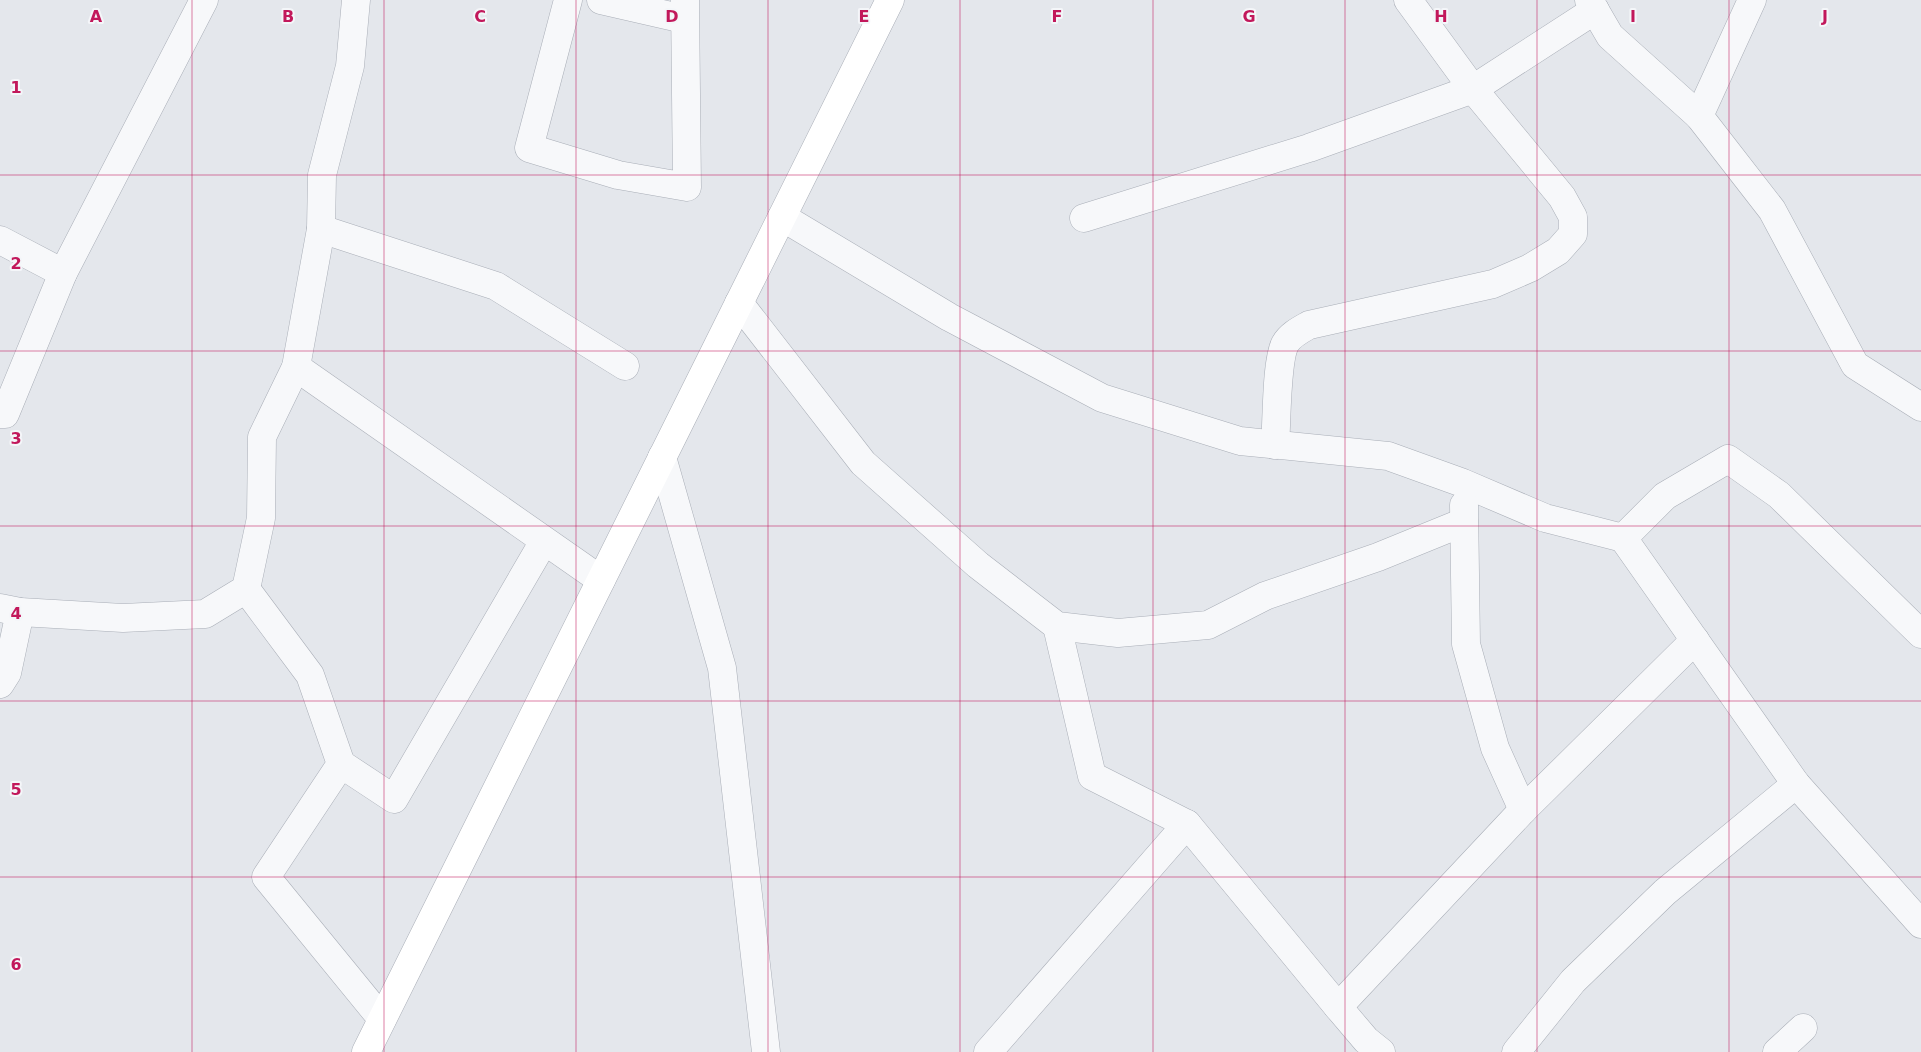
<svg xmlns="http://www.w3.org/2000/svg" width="1921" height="1052" font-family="'DejaVu Sans',sans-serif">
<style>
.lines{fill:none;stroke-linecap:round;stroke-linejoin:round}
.minor-casing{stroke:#a9aeb7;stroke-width:29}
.secondary-casing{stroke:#a9aeb7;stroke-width:29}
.minor{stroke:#f7f8fa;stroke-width:28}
.secondary{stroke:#fff;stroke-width:28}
.grid{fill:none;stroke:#c2185b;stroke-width:1;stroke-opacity:0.55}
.grid-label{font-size:16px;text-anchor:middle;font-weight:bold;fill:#c2185b;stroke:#f4f6f9;stroke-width:4;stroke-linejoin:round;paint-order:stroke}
</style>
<rect width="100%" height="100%" fill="#e4e7ec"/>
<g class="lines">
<g class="minor-casing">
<g id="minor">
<path d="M568 0 529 148 618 175 687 187 685 0"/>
<path d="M601 0 684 19"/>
<path d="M1589 0 1610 36 1699 116 1772 210 1855 365 1921 407"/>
<path d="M1699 116 1752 0"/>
<path d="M782 217 949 317 1102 398 1240 441 1388 456 1463 483 1545 518 1623 538"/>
<path d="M1084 218 1309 148 1473 89 1595 10"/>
<path d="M321 229 496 286 625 366"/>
<path d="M0 240 63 273"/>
<path d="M739 303 863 463 978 565 1057 626 1118 633 1208 625 1265 596 1378 557 1464 522"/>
<path d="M296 367 601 580"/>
<path d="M0 414H5L63 273 204 0"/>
<path d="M1275 445C1277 423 1276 362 1285 344 1290 335 1300 330 1309 325L1493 284 1530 268 1558 251 1573 234V217L1562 197 1473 89 1408 0"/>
<path d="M662 457 722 668 766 1052"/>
<path d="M1464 505 1466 644 1495 748 1523 810"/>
<path d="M246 589 310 675 341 764 266 877 382 1019"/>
<path d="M0 608 20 612 123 618 205 614 246 589 261 518 262 437 296 367 321 229 322 175 350 66 356 0"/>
<path d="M1057 626 1092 776 1187 824 1338 1007 1366 1040 1381 1052"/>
<path d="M1921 634 1779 495 1728 459 1665 496 1623 538 1796 784 1921 924"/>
<path d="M0 684 7 673 20 612"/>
<path d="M341 764 394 799 544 541"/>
<path d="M1338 1007 1523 810 1695 640"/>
<path d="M988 1052 1187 824"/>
<path d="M1516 1052 1573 981 1665 892 1796 784"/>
<path d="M1777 1052 1803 1028"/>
</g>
</g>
<g class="secondary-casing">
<path id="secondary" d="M366 1052 890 0"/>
</g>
<use href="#minor" class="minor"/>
<use href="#secondary" class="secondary"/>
</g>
<path class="grid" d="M192 0V1052M384 0V1052M576 0V1052M768 0V1052M960 0V1052M1153 0V1052M1345 0V1052M1537 0V1052M1729 0V1052M0 175H1921M0 351H1921M0 526H1921M0 701H1921M0 877H1921"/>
<g class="grid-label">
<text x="96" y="22">A</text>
<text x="288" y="22">B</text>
<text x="480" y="22">C</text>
<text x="672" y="22">D</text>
<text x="864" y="22">E</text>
<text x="1057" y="22">F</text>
<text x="1249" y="22">G</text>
<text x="1441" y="22">H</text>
<text x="1633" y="22">I</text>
<text x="1825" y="22">J</text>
<text x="16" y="93">1</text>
<text x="16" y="269">2</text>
<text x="16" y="444">3</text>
<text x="16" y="619">4</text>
<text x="16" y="795">5</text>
<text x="16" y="970">6</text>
</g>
</svg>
